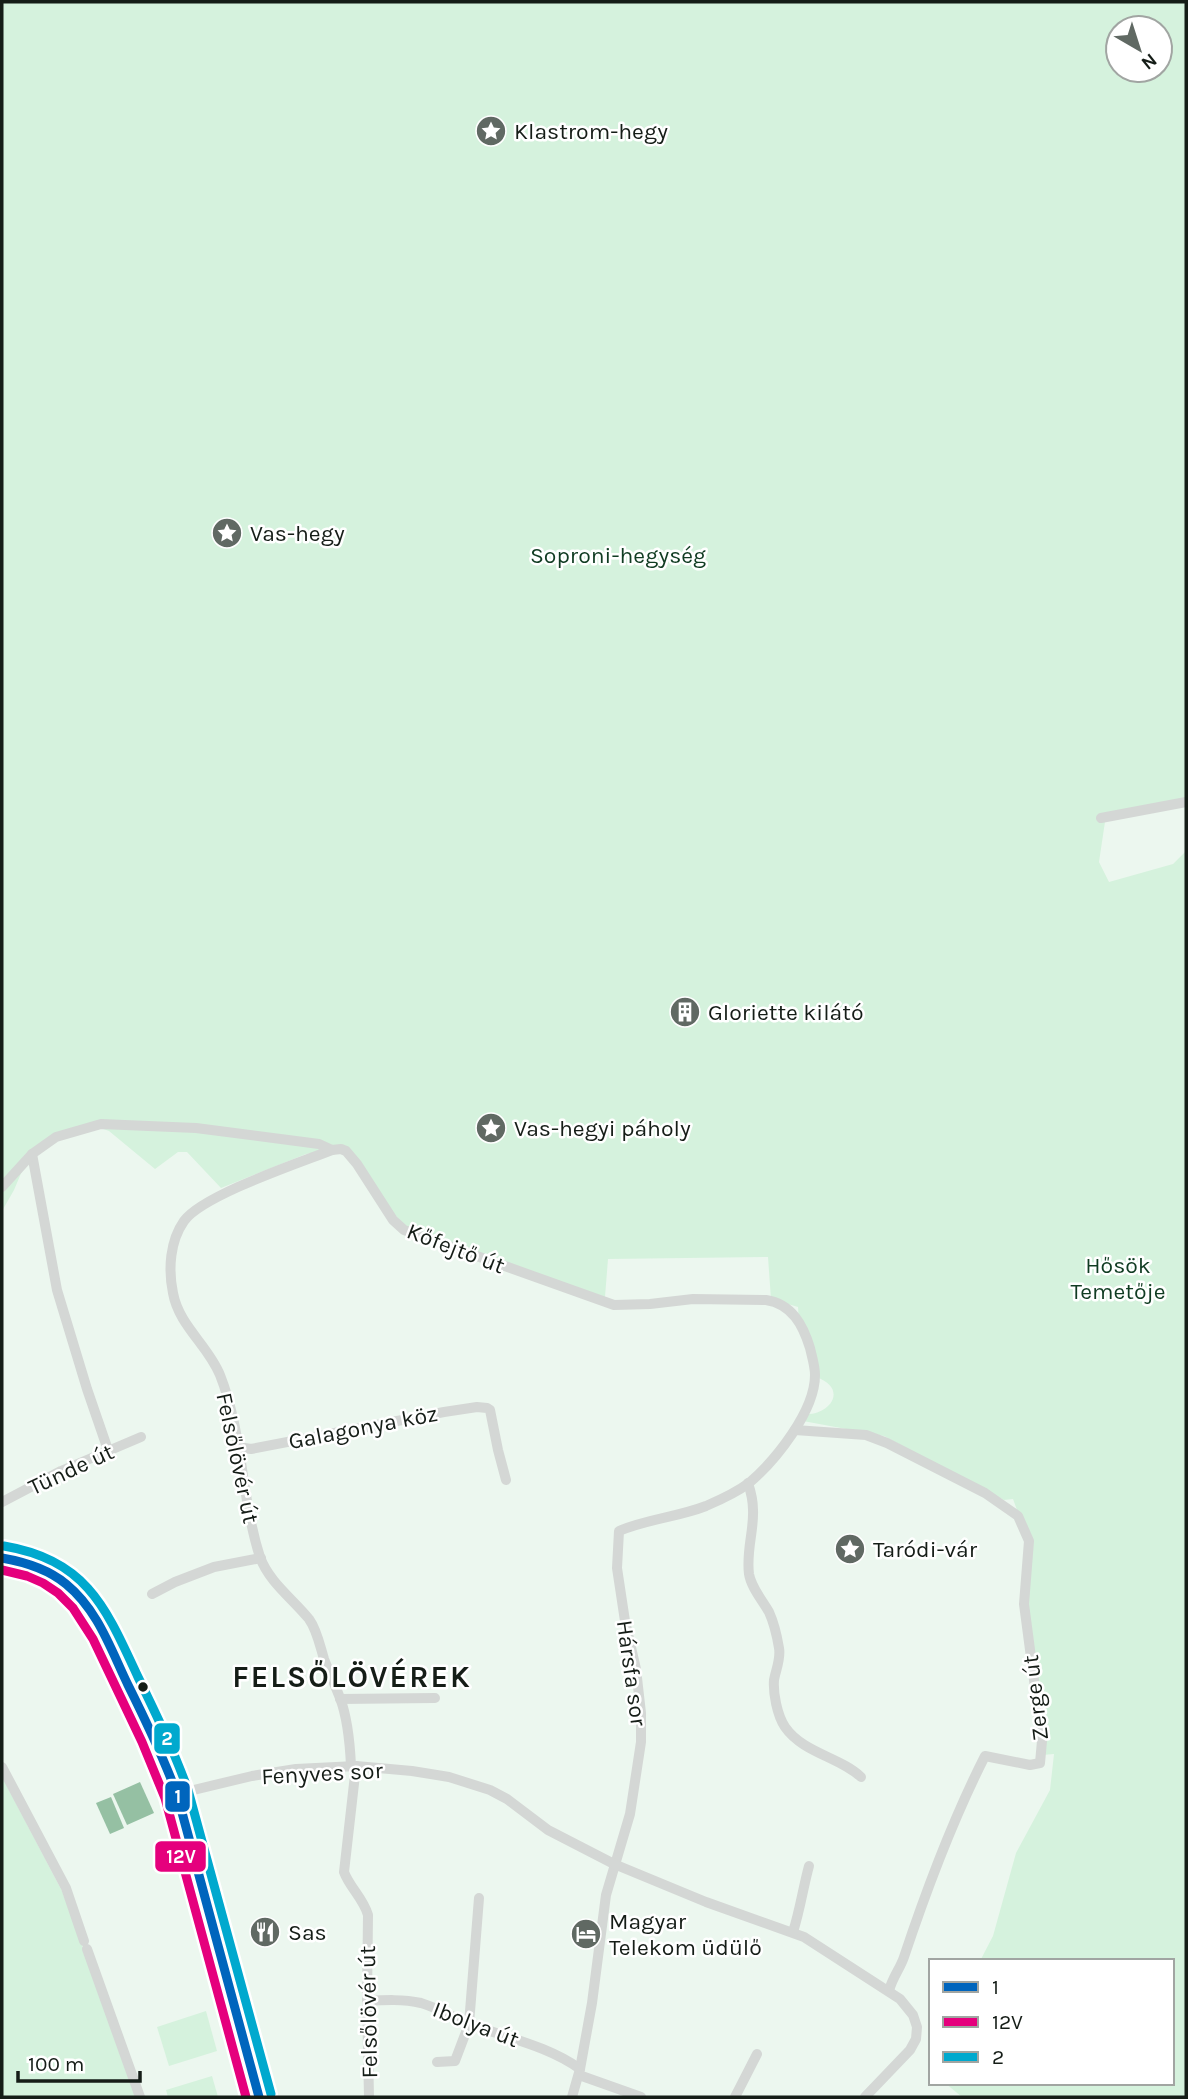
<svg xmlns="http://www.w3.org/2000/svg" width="1188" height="2099" font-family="Karla,sans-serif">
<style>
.green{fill:#d5f2dd;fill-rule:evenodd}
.water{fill:#95c0a3}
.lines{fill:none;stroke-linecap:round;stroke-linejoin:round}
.minor{stroke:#d4d7d5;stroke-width:10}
.bus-1-casing{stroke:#fff;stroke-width:14}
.bus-2-casing{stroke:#fff;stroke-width:14}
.bus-3-casing{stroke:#fff;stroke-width:14}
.bus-1{stroke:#0065bd;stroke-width:9}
.bus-2{stroke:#e5007d;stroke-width:9}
.bus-3{stroke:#00a9ce;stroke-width:9}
.bus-dot{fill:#151d17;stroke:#fff;stroke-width:2.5}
.labels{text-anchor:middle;stroke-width:5;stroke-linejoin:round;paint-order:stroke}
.poi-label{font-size:23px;fill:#151d17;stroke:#fff;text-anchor:start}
.park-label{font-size:23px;fill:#103c22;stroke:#fff}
.street-label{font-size:23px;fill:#151d17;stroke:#fff}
.district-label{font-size:30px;font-weight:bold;letter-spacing:2px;fill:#151d17;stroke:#fff}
.line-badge{stroke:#fff;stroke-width:2.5}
.badge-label{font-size:19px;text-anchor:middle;font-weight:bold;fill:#fff}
</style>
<rect width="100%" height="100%" fill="#ecf7ef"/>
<g class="green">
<path d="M2 2H1186V799L1106 815 1099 862 1109 882 1173 864 1186 851V2097H962L945 2083H1172V1961H980L993 1936 1016 1853 1050 1790 1054 1754 1042 1755 1022 1602 1028 1540 1013 1499 1004 1500 884 1436 803 1421 807 1414C831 1414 848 1388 816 1377L799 1322 798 1307 771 1299 768 1257 608 1259 605 1297 411 1234 341 1149 306 1154 221 1188 187 1152H178L155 1169 109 1131 89 1124 30 1152 14 1190 2 1211ZM1118 28H1160V70H1118Z"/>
<path d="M2 1777 62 1891 138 2097H2Z"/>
<path d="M206 2011 217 2051 169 2066 157 2027Z"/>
<path d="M212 2076 218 2097H168L166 2090Z"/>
</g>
<g class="water">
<path d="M140 1782 154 1813 127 1825 113 1794Z"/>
<path d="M111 1797 124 1828 110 1834 96 1803Z"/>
</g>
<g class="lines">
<g class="minor">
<path d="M1101 818 1186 802"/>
<path d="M332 1150C299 1163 203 1195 184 1221 170 1241 168 1269 173 1293 179 1326 208 1345 220 1375 243 1433 241 1498 260 1557 269 1582 293 1599 309 1619 317 1630 320 1646 324 1659 329 1672 335 1685 340 1698 348 1719 350 1744 351 1766"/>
<path d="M32 1154 57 1290 87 1389 108 1450"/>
<path d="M2 1187 32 1154 56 1137 101 1124 196 1128 319 1144 332 1150 341 1149 346 1151 357 1164 393 1220 404 1230 614 1305 650 1304 693 1299 766 1300C792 1304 803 1325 810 1348 812 1357 815 1366 815 1375 815 1411 776 1460 749 1483 737 1492 720 1500 706 1506 678 1517 647 1519 619 1531L617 1568 625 1621 636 1669 641 1713V1742L630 1814 606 1895 592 2003 580 2069 572 2097"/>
<path d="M795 1430 866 1435 887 1443 985 1493 1018 1516 1029 1541 1024 1604 1042 1741 1040 1763 1030 1765 985 1756C952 1821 927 1888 904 1957 900 1969 892 1978 889 1991"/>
<path d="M238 1447 251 1449 444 1412 477 1407 487 1408 490 1410 498 1450 506 1480"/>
<path d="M748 1483C751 1492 753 1501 753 1510 754 1531 746 1551 749 1574 751 1587 762 1600 769 1612 774 1623 777 1636 779 1648 781 1659 776 1669 774 1680 773 1693 777 1715 785 1727 803 1753 840 1757 861 1777"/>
<path d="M2 1502 61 1471 141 1437"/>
<path d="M2 1558C29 1562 53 1571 73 1590 99 1615 112 1650 127 1682 145 1719 163 1755 177 1794L259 2097"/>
<path d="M152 1594 175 1582 214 1567 261 1558"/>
<path d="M340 1699 435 1698"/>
<path d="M356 1766 344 1872C350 1888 363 1898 368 1915L367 2001 369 2097"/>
<path d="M2 1767 66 1888 84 1941"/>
<path d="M177 1794 252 1776 296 1769 356 1766 412 1771 449 1777 490 1790 507 1799 548 1830 614 1864 706 1902 804 1937 900 1999 913 2015 917 2027 916 2039 910 2050 865 2097"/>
<path d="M793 1932C800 1910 803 1888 809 1866"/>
<path d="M87 1949 140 2097"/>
<path d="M367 2001C385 2000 403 1999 421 2003 438 2008 454 2018 470 2024 507 2038 548 2046 580 2069"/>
<path d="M437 2062 455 2061 469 2024 479 1898"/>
<path d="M579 2075 641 2097"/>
<path d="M735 2097 757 2054"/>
</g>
<g class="bus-1-casing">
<path id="bus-1" d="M2 1558C25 1562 48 1569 66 1584 98 1610 111 1650 128 1685 146 1721 163 1757 177 1794L259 2097"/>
</g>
<g class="bus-2-casing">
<path id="bus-2" d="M2 1570 27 1576 43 1583 58 1593 73 1608 93 1639 142 1742 165 1798 246 2097"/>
</g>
<g class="bus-3-casing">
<path id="bus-3" d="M4 1546C87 1560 106 1608 138 1677 156 1714 174 1751 188 1790L271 2094"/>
</g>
<use href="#bus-1" class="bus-1"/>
<use href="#bus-2" class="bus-2"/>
<use href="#bus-3" class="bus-3"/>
</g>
<defs>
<g id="sight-disc" transform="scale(1.575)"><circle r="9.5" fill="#606963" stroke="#fff"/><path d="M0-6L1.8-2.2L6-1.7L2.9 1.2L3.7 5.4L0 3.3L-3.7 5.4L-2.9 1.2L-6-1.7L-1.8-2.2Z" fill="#fff"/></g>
<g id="building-disc" transform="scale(1.575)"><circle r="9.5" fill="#606963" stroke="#fff"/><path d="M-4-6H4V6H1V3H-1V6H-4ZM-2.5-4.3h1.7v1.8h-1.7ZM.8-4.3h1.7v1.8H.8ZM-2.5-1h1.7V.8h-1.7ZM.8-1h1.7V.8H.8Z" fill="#fff"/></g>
<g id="restaurant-disc" transform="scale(1.575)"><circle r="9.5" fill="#606963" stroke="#fff"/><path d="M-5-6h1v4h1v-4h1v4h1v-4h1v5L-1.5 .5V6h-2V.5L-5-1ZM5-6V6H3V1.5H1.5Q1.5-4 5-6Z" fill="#fff"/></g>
<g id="hotel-disc" transform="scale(1.575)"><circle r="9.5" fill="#606963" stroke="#fff"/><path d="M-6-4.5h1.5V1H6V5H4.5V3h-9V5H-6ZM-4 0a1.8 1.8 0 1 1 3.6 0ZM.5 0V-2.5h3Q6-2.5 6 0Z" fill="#fff"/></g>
</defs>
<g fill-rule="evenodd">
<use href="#sight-disc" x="491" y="131"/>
<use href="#sight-disc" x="227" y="533"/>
<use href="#building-disc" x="685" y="1012"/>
<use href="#sight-disc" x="491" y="1128"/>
<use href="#sight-disc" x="850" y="1549"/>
<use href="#restaurant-disc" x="265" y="1932"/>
<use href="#hotel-disc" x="586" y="1934"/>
</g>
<circle class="bus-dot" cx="143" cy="1687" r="6"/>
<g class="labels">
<g class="poi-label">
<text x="514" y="139">Klastrom-hegy</text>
<text x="250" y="541">Vas-hegy</text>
<text x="708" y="1020">Gloriette kilátó</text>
<text x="514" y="1136">Vas-hegyi páholy</text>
<text x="873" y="1557">Taródi-vár</text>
<text x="609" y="1929">Magyar<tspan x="609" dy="26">Telekom üdülő</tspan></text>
<text x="288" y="1940">Sas</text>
</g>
<g class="park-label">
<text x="618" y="563">Soproni-hegység</text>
<text x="1118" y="1273">Hősök<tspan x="1118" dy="26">Temetője</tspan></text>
</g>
<g class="street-label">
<text transform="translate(456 1248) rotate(21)" y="8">Kőfejtő út</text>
<text transform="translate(363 1427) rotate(-11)" y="8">Galagonya köz</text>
<text transform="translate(238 1458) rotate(78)" y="8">Felsőlövér út</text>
<text transform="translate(71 1469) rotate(-25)" y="8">Tünde út</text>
<text transform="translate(632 1673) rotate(82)" y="8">Hársfa sor</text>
<text transform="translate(1035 1698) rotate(-97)" y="8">Zerge út</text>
<text transform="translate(322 1773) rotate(-3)" y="8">Fenyves sor</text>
<text transform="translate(368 2012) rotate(-91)" y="8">Felsőlövér út</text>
<text transform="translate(476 2024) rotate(21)" y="8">Ibolya út</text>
</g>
<g class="district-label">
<text x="352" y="1687">FELSŐLÖVÉREK</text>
</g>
</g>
<g class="line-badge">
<rect x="153" y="1722" width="28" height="33" rx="7" fill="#00a9ce"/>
<rect x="164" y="1780" width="27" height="33" rx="7" fill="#0065bd"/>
<rect x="154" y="1840" width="53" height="33" rx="7" fill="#e5007d"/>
</g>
<g class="badge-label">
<text x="167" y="1745">2</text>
<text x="178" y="1803">1</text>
<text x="181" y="1863">12V</text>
</g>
<rect width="1188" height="2099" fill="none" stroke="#151d17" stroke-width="7"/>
<rect x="929" y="1959" width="245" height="126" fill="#ffffff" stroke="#a1a5a2" stroke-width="2"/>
<rect x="943" y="1982" width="35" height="10" fill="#0065bd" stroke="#a1a5a2" stroke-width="2"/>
<text x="992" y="1994" font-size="21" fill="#151d17">1</text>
<rect x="943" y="2017" width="35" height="10" fill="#e5007d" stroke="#a1a5a2" stroke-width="2"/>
<text x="992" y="2029" font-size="21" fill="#151d17">12V</text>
<rect x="943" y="2052" width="35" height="10" fill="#00a9ce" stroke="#a1a5a2" stroke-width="2"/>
<text x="992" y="2064" font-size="21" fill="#151d17">2</text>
<g transform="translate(1139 49) rotate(141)"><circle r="33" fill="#ffffff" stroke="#a1a5a2" stroke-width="2"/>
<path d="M0-5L12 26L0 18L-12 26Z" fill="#606963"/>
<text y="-10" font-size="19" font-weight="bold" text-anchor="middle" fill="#151d17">N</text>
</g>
<path d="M18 2071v10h122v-10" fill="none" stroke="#151d17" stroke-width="3.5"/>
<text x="28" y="2071" font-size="21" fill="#151d17" stroke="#ffffff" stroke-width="5" paint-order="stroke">100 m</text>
</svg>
